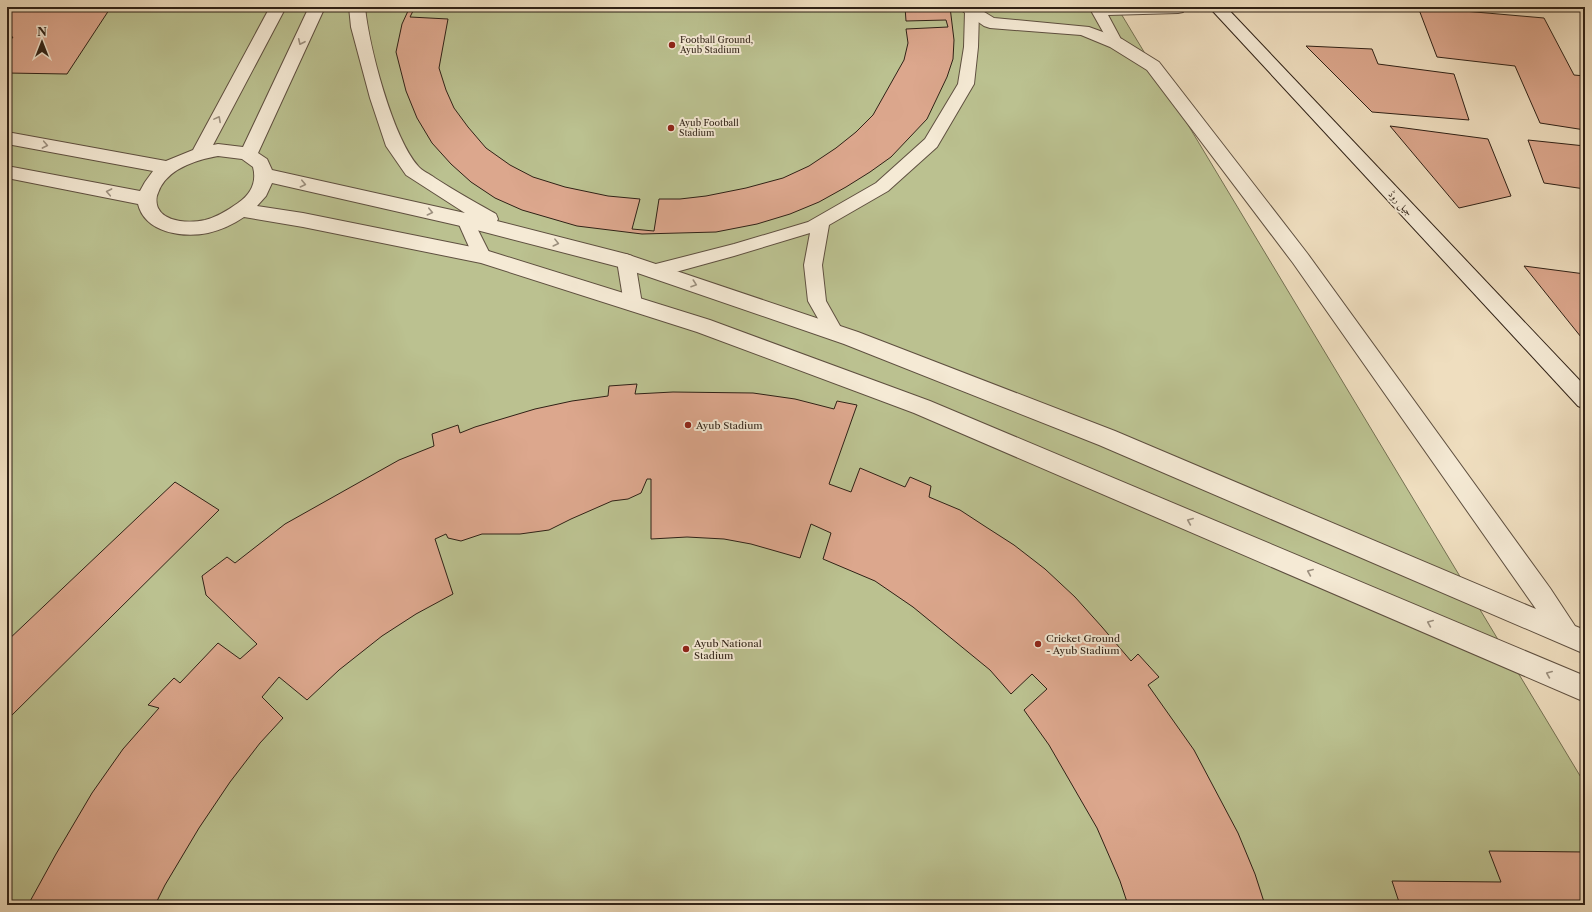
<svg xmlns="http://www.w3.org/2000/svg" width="1592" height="912" font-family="'Libre Caslon Text',Amiri,serif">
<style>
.green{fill:#bbc190;stroke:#757153}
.building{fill:#dca78d;stroke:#2f2116}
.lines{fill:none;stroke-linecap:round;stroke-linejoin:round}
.lane-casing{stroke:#5f5040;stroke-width:2}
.street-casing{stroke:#5f5040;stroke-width:2}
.secondary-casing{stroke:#2f2116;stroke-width:2}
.lane{fill:#f5ead5;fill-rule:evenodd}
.street{fill:#f5ead5;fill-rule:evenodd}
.secondary{fill:#f5ead5;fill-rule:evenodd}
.oneway{stroke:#9c907f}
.poi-dot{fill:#8f2418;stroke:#f5ead5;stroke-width:1.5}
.labels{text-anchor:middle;stroke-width:4;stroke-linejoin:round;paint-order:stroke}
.far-poi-label{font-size:9px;fill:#2f2116;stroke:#f5ead5;text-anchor:start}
.street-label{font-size:10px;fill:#2f2116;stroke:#f5ead5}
.poi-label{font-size:10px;fill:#2f2116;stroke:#f5ead5;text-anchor:start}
</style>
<rect width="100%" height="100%" fill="#efdebf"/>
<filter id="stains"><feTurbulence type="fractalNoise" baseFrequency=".005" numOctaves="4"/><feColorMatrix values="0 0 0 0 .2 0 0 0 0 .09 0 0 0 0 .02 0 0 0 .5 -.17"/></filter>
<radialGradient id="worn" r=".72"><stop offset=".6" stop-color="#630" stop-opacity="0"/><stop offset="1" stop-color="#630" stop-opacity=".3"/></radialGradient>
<path class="green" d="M7 7H1117L1585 784V905H7Z"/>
<g class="building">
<path d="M15 7H111L67 74 7 73V45L13 37H7V17Z"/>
<path d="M385 7H451L449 11H413L410 17 448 19 439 68 446 90 454 108 468 127 486 148 510 165 533 177 565 187 608 196 640 199 632 229 654 231 659 199H680L706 196 746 188 783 178 809 166 836 148 856 132 873 115 904 60 908 43 906 29 948 27 946 20 906 21 905 7H950L954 40 953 59 947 77 927 119 891 157 870 172 846 187 819 202 790 214 757 224 716 232 642 234 577 226 522 210 495 198 471 182 451 164 432 143 417 118 406 91 396 52 402 24 408 11H388L389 9H384Z"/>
<path d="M385 7H451L449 11H388L389 9H384Z"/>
<path d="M1418 7 1544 18 1574 75 1585 76V130L1540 123 1515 66 1437 57Z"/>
<path d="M1306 46 1372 49 1378 64 1454 74 1469 120 1372 112Z"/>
<path d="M1390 126 1488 139 1511 196 1459 208Z"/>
<path d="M1528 140 1585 146V189L1544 183Z"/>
<path d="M1524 266 1585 274V342Z"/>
<path d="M637 384 635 394 673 392 753 393 795 399 834 409 837 401 857 405 829 484 851 492 860 468 905 487 910 477 931 486 929 497 960 510 986 527 1014 545 1045 569 1075 597 1102 627 1131 661 1138 654 1159 677 1148 685 1194 750 1238 833 1255 874 1265 905H1128L1120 881 1097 828 1049 745 1024 710 1047 689 1032 674 1011 694 990 670 913 607 875 581 823 559 831 533 811 524 800 558 751 544 724 539 687 537 651 539V479H647L641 493 628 499 612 501 571 519 549 530 520 534H482L461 541 448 538 446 534 435 539 453 594 416 614 382 636 339 670 307 700 279 677 262 697 283 718 260 743 230 782 199 828 165 885 155 905H28L56 854 92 793 123 749 159 708 148 705 174 678 180 683 218 643 240 659 257 644 206 595 202 576 227 557 235 563 285 524 399 460 434 446 432 434 458 425 460 433 475 427 535 409 572 401 608 396 609 386Z"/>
<path d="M175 482 219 510 7 720V641Z"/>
<path d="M1489 851 1585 852V905H1400L1392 881 1501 882Z"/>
</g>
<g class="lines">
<g class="lane-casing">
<g id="lane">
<path d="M1089 7H1184L1185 9 1183 12 1178 13 1108 15 1123 43 1121 46 1116 48 1111 46Z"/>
<path d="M972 8 977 9 979 12 978 47 974 84 937 147 888 191 829 225 822 265 826 301 844 333 841 338 835 340 829 338 808 301 804 265 810 233 734 256 654 278 648 276 645 271 648 266 734 244 808 222 876 183 925 139 958 84 964 47 965 12 967 9Z"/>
<path d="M465 214 471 216 491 256 488 261 482 262 476 261 473 256 457 220 459 216Z"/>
<path d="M626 254 632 256 635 261 642 304 639 309 633 311 627 309 624 304 617 261 620 256Z"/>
</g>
</g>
<g class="street-casing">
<path id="street" d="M270 7H286L213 145 218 144 243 147 309 7H325L258 153 267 159 272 170 465 213 406 175 386 146 370 98 351 27 349 7H365C369 46 392 136 418 166 422 171 430 174 435 178 455 191 475 202 496 214L498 219 497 221 626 254 858 332 1115 431 1536 609 1293 263 1147 70 1110 47 1081 35 990 28 984 26 961 10 958 7H976L994 18 1089 27 1122 39 1159 62 1307 253 1550 588 1575 626 1585 630V654L1099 445 844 344 623 268 465 227 272 183 266 196 257 206 303 213 482 249 710 320 930 401 1585 676V702L914 413 697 332 481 263 303 227 244 217C234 224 221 230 208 233 183 238 145 233 138 204L7 178V166L140 191 145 182 153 171 7 144V132L166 161 193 150ZM218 156 242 159 253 167C257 182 251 194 238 203 228 210 217 217 205 220 191 223 165 223 158 208 156 203 156 197 158 193 166 169 196 160 218 156Z"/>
</g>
<g class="secondary-casing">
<path id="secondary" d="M1209 7H1226L1585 386V409L1578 406Z"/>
</g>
<use href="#lane" class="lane"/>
<use href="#street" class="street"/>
<use href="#secondary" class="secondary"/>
</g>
<defs><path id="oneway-chevron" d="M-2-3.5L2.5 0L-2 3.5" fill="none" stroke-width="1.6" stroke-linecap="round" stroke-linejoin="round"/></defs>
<g class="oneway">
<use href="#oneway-chevron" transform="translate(301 42) rotate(115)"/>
<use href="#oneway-chevron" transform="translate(218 119) rotate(-62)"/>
<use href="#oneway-chevron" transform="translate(45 145) rotate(11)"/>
<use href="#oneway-chevron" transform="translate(303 184) rotate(13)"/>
<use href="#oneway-chevron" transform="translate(109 192) rotate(-169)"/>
<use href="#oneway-chevron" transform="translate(430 212) rotate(13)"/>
<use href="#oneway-chevron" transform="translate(556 243) rotate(14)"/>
<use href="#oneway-chevron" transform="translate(694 284) rotate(19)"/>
<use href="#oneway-chevron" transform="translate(1190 521) rotate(-157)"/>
<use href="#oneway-chevron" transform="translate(1310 572) rotate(-157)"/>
<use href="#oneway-chevron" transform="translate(1430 623) rotate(-157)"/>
<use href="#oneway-chevron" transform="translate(1549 674) rotate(-157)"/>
</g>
<g class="poi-dot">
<circle cx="672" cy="45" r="4"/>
<circle cx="671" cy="128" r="4"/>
<circle cx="688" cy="425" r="4"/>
<circle cx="1038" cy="644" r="4"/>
<circle cx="686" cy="649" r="4"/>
</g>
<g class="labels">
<g class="far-poi-label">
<text x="680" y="43">Football Ground,<tspan x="680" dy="10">Ayub Stadium</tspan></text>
<text x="679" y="126">Ayub Football<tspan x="679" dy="10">Stadium</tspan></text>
</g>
<g class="street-label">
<text transform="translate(1401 203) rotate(47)" y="4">جیل روڈ</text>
</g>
<g class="poi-label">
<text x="696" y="429">Ayub Stadium</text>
<text x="1046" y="642">Cricket Ground<tspan x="1046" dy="12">- Ayub Stadium</tspan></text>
<text x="694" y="647">Ayub National<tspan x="694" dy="12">Stadium</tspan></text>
</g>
</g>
<rect width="1592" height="912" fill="none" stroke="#efdebf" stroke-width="24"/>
<rect x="8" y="8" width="1576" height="896" fill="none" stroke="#2f2116" stroke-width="2"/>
<rect x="12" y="12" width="1568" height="888" fill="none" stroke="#2f2116"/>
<g transform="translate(42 42)" stroke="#f5ead5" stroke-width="3" paint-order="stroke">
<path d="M0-3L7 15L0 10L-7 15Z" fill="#2f2116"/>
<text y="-6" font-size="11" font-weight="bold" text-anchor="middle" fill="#2f2116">N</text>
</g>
<rect width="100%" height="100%" filter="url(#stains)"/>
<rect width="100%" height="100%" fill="url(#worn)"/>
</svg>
